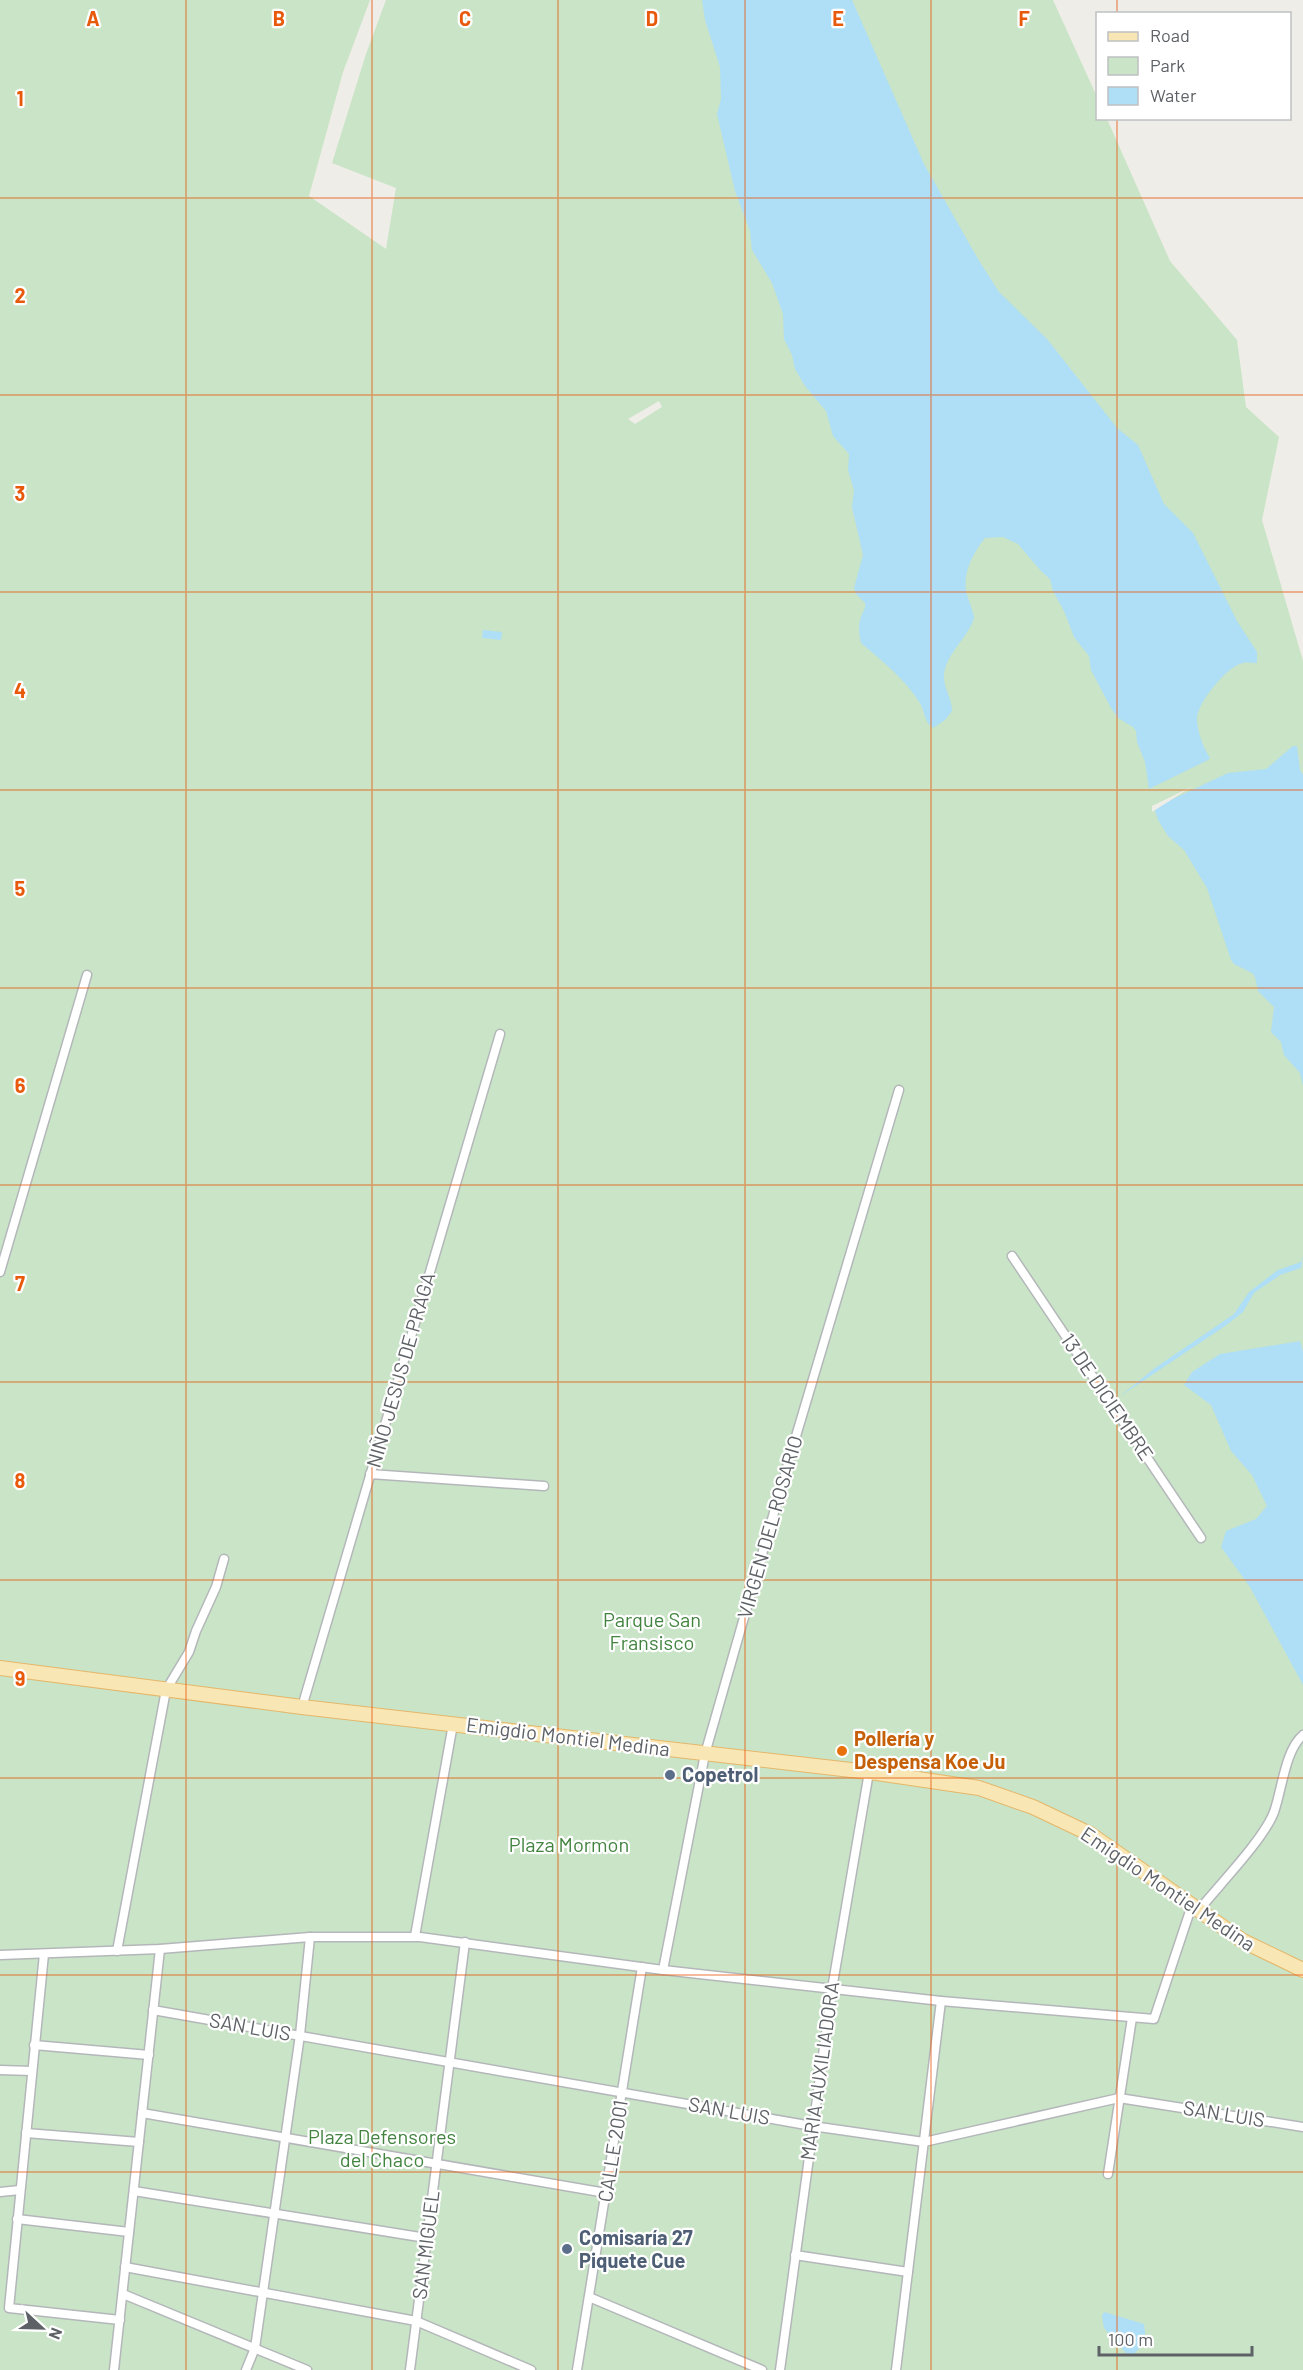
<svg xmlns="http://www.w3.org/2000/svg" width="1303" height="2370" font-family="Barlow,sans-serif">
<style>
.green{fill:#c9e4c6;fill-rule:evenodd}
.water{fill:#afdef7}
.pier{fill:#efede7}
.lines{fill:none;stroke-linecap:round;stroke-linejoin:round}
.street-casing{stroke:#b4b7ba;stroke-width:11}
.primary-casing{stroke:#e5b76b;stroke-width:16}
.street{stroke:#fff;stroke-width:8}
.primary{stroke:#f8e6b4;stroke-width:14}
.grid{fill:none;stroke:#e8590c;stroke-width:1.5;stroke-opacity:0.55}
.food-dot{fill:#e8710a;stroke:#fff;stroke-width:2}
.service-dot{fill:#5c6f8a;stroke:#fff;stroke-width:2}
.labels{text-anchor:middle;stroke-width:4.5;stroke-linejoin:round;paint-order:stroke}
.street-label{font-size:20px;fill:#5e6266;stroke:#fff}
.park-label{font-size:20px;fill:#42843f;stroke:#fff}
.food-label{font-size:20px;font-weight:bold;fill:#c56008;stroke:#fff;text-anchor:start}
.service-label{font-size:20px;font-weight:bold;fill:#4e5e75;stroke:#fff;text-anchor:start}
.grid-label{font-size:20px;text-anchor:middle;font-weight:bold;fill:#e8590c;stroke:#fff;stroke-width:4.5;stroke-linejoin:round;paint-order:stroke}
</style>
<rect width="100%" height="100%" fill="#efede7"/>
<path class="green" d="M0 0H370L343 72 309 196 386 249 396 188 332 163 366 54 386 0H1053L1097 97 1098 118 1107 119 1170 261 1237 340 1246 407 1279 437 1262 520 1303 661V2370H0ZM659 401 662 407 635 424 628 419Z"/>
<g class="water">
<path d="M702 0H852L924 164 978 259 999 292 1047 339 1117 428 1138 445 1164 504 1193 533 1237 621 1257 652V663C1252 663 1247 662 1243 663 1227 666 1198 702 1197 718 1197 731 1203 747 1210 758L1208 760 1149 789 1145 762 1137 742 1136 731 1133 727 1118 718 1111 708 1091 670 1089 656 1074 637 1064 611 1053 591 1050 579 1041 571 1018 544 1003 537 985 538C973 553 963 572 966 591 968 600 973 609 974 618 968 638 947 652 944 674 943 689 952 697 952 711L945 720 933 728C924 722 925 712 920 703 905 679 882 661 861 643 859 634 858 626 861 617 863 611 866 609 865 603L856 594 854 588 863 555 852 507 854 490 848 470 849 454 833 436 826 411 805 386 795 369 792 355 784 339 783 314 772 283 752 250 750 231 735 191 717 114 721 99 720 67 705 20Z"/>
<path d="M483 630 502 632 501 640 482 638Z"/>
<path d="M1293 746H1297L1300 770 1303 775V1086L1300 1073 1284 1055 1281 1042 1271 1032 1274 1007 1258 991 1255 977 1252 973 1234 964 1231 960 1207 888 1184 850 1168 836 1158 820 1154 808 1228 773 1266 769Z"/>
<path d="M1303 1255 1301 1268 1280 1275 1254 1293 1243 1312 1225 1326 1119 1397 1155 1368 1234 1314 1249 1292 1278 1270 1301 1262Z"/>
<path d="M1300 1341 1303 1352V1685L1250 1587 1221 1547 1226 1531 1256 1519 1267 1506 1252 1475 1231 1451 1211 1405 1184 1385 1192 1372 1220 1354Z"/>
<path d="M1104 2312 1144 2324 1146 2341 1134 2354 1126 2353 1104 2328 1102 2316Z"/>
</g>
<path class="pier" d="M1229 770 1193 786 1152 812V806L1193 786Z"/>
<g class="lines">
<g class="street-casing">
<g id="street">
<path d="M1012 1256 1201 1538"/>
<path d="M0 1272 87 975"/>
<path d="M370 1474 544 1486"/>
<path d="M302 1707 500 1034"/>
<path d="M1199 1910C1219 1885 1264 1839 1274 1812 1282 1790 1285 1750 1303 1735"/>
<path d="M415 1936 453 1724"/>
<path d="M117 1951 166 1690 189 1652 196 1631 216 1587 224 1559"/>
<path d="M44 1954 9 2308 120 2320"/>
<path d="M0 1955 160 1949 310 1937H420L663 1970 941 2001 1154 2019 1192 1905"/>
<path d="M663 1970 705 1754 791 1453 899 1090"/>
<path d="M153 2010 812 2126 924 2142 1119 2098 1303 2127"/>
<path d="M34 2045 149 2055"/>
<path d="M0 2070 32 2071"/>
<path d="M142 2113 606 2193"/>
<path d="M26 2133 139 2142"/>
<path d="M1108 2174 1132 2018"/>
<path d="M134 2191 426 2238"/>
<path d="M0 2192 20 2190"/>
<path d="M17 2219 129 2232"/>
<path d="M795 2255 908 2272"/>
<path d="M125 2267 416 2321 531 2370"/>
<path d="M123 2294 307 2370"/>
<path d="M589 2297 762 2370"/>
<path d="M114 2370 160 1949"/>
<path d="M246 2370 255 2348 300 2035 310 1937"/>
<path d="M410 2370 465 1942"/>
<path d="M577 2370 642 1967"/>
<path d="M780 2370 832 1989 869 1772"/>
<path d="M896 2370 941 2001"/>
</g>
</g>
<g class="primary-casing">
<path id="primary" d="M0 1668 302 1707 877 1773 979 1788 1033 1807 1090 1834 1243 1941 1303 1970"/>
</g>
<use href="#street" class="street"/>
<use href="#primary" class="primary"/>
</g>
<path class="grid" d="M186 0V2370M372 0V2370M558 0V2370M745 0V2370M931 0V2370M1117 0V14M1117 118V2370M0 198H1303M0 395H1303M0 592H1303M0 790H1303M0 988H1303M0 1185H1303M0 1382H1303M0 1580H1303M0 1778H1303M0 1975H1303M0 2172H1303"/>
<circle class="food-dot" cx="842" cy="1751" r="6"/>
<g class="service-dot">
<circle cx="670" cy="1775" r="6"/>
<circle cx="567" cy="2249" r="6"/>
</g>
<g class="labels">
<g class="street-label">
<text transform="translate(401 1370) rotate(-74)" y="7">NIÑO JESUS DE PRAGA</text>
<text transform="translate(1107 1397) rotate(56)" y="7">13 DE DICIEMBRE</text>
<text transform="translate(770 1527) rotate(-74)" y="7">VIRGEN DEL ROSARIO</text>
<text transform="translate(568 1737) rotate(7)" y="7">Emigdio Montiel Medina</text>
<text transform="translate(1168 1889) rotate(34)" y="7">Emigdio Montiel Medina</text>
<text transform="translate(250 2027) rotate(10)" y="7">SAN LUIS</text>
<text transform="translate(820 2071) rotate(-82)" y="7">MARIA AUXILIADORA</text>
<text transform="translate(729 2111) rotate(10)" y="7">SAN LUIS</text>
<text transform="translate(1224 2114) rotate(9)" y="7">SAN LUIS</text>
<text transform="translate(613 2151) rotate(-81)" y="7">CALLE 2001</text>
<text transform="translate(426 2245) rotate(-83)" y="7">SAN MIGUEL</text>
</g>
<g class="park-label">
<text x="652" y="1627">Parque San<tspan x="652" dy="23">Fransisco</tspan></text>
<text x="569" y="1852">Plaza Mormon</text>
<text x="382" y="2144">Plaza Defensores<tspan x="382" dy="23">del Chaco</tspan></text>
</g>
<g class="food-label">
<text x="854" y="1746">Pollería y<tspan x="854" dy="23">Despensa Koe Ju</tspan></text>
</g>
<g class="service-label">
<text x="682" y="1782">Copetrol</text>
<text x="579" y="2245">Comisaría 27<tspan x="579" dy="23">Piquete Cue</tspan></text>
</g>
</g>
<g class="grid-label">
<text x="93" y="26">A</text>
<text x="279" y="26">B</text>
<text x="465" y="26">C</text>
<text x="652" y="26">D</text>
<text x="838" y="26">E</text>
<text x="1024" y="26">F</text>
<text x="20" y="106">1</text>
<text x="20" y="303">2</text>
<text x="20" y="501">3</text>
<text x="20" y="698">4</text>
<text x="20" y="896">5</text>
<text x="20" y="1093">6</text>
<text x="20" y="1291">7</text>
<text x="20" y="1488">8</text>
<text x="20" y="1686">9</text>
</g>
<rect x="1096" y="12" width="195" height="108" fill="#ffffff" stroke="#bfc0c2" stroke-width="1.5"/>
<rect x="1108" y="32" width="30" height="9" fill="#f8e6b4" stroke="#bfc0c2" stroke-width="1.5"/>
<text x="1150" y="42" font-size="18" fill="#5e6266">Road</text>
<rect x="1108" y="57" width="30" height="18" fill="#c9e4c6" stroke="#bfc0c2" stroke-width="1.5"/>
<text x="1150" y="72" font-size="18" fill="#5e6266">Park</text>
<rect x="1108" y="87" width="30" height="18" fill="#afdef7" stroke="#bfc0c2" stroke-width="1.5"/>
<text x="1150" y="102" font-size="18" fill="#5e6266">Water</text>
<g transform="translate(42 2328) rotate(112)" stroke="#ffffff" stroke-width="4.5" paint-order="stroke">
<path d="M0-4.5L10 22L0 15L-10 22Z" fill="#5e6266"/>
<text y="-9" font-size="16" font-weight="bold" text-anchor="middle" fill="#5e6266">N</text>
</g>
<path d="M1099 2346v9h153v-9" fill="none" stroke="#5e6266" stroke-width="3"/>
<text x="1108" y="2346" font-size="18" fill="#5e6266" stroke="#ffffff" stroke-width="4.5" paint-order="stroke">100 m</text>
</svg>
